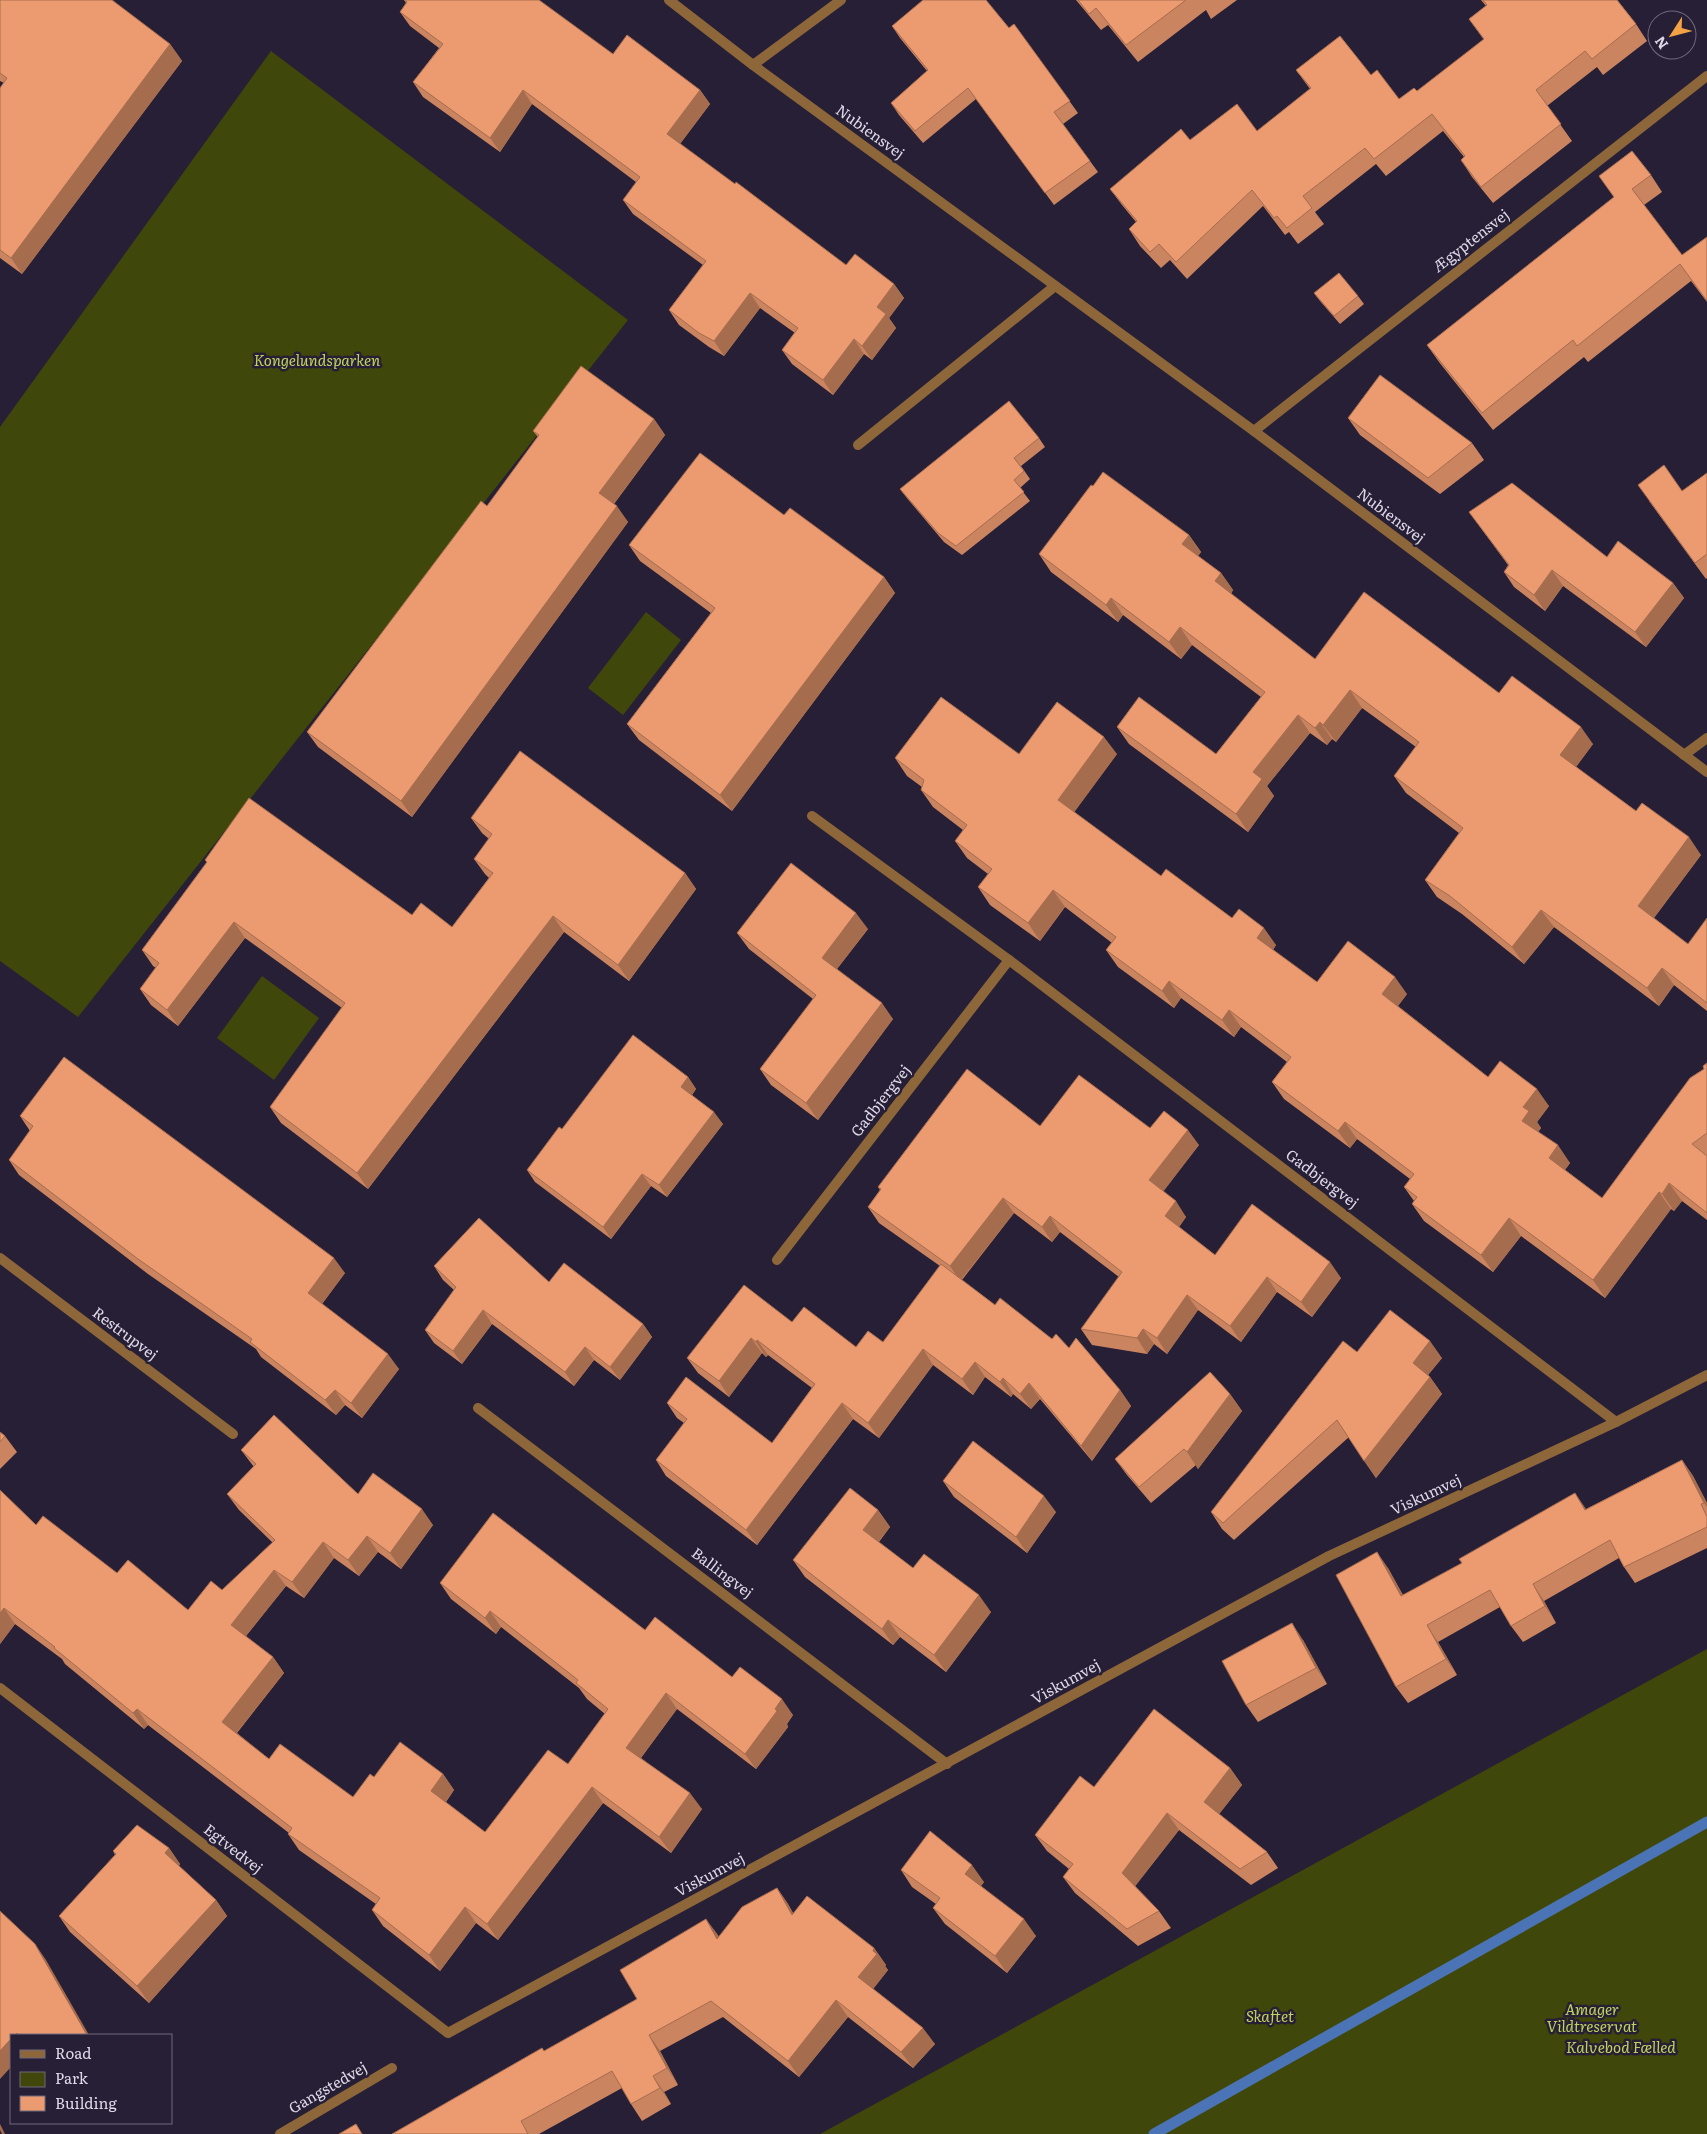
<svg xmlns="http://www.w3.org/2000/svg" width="1707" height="2134" font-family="Literata,serif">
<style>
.green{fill:#3f480a}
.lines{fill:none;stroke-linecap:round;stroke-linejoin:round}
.stream{stroke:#4b74b6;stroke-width:11}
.minor{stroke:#8d673a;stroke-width:10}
.wall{fill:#cb8460}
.shaded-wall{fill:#a56c4e}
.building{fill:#ec9a70;stroke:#a56c4e}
.labels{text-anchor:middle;stroke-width:5;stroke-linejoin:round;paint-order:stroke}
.street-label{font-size:15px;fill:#ded9e9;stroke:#271f35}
.park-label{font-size:15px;font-style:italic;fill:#bfd460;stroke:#271f35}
</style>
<rect width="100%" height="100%" fill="#271f35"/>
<g class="green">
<path d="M271 51 628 320 78 1017 0 961V427Z"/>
<path d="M646 612 681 640 623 715 588 688Z"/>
<path d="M262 976 319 1018 274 1080 217 1038Z"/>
<path d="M1707 1649V2134H820Z"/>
</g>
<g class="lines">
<path class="stream" d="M1154 2134 1707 1822"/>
<g class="minor">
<path d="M669 0 753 65 1254 431 1707 772"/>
<path d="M753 65 841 0"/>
<path d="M1254 431 1707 76"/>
<path d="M858 445 1055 286"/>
<path d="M1684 755 1707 738"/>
<path d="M812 816 1009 960 1616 1422"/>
<path d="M0 1258 233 1434"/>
<path d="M777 1260 1009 960"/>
<path d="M478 1408 947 1764"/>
<path d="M0 1688 448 2033 1329 1556 1616 1422 1707 1375"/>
<path d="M280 2134 392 2068"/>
</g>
</g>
<g class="wall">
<path d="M0 0 170 44 182 61 22 274 0 258V88L4 83 0 81Z"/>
<path d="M404 0 613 54 700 90 710 104 680 144 846 265 894 284 904 298 889 318 896 328 872 360 864 354 833 395 792 364 782 350 795 333 760 308 724 356 709 347 679 325 669 310 703 265 633 214 623 200 636 182 532 104 500 152 423 97 413 82 439 48 410 26 400 12 406 3Z"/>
<path d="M1076 0H1237L1211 19 1206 10 1138 62 1108 25 1101 30Z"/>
<path d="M1481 0H1617L1636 24 1647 41 1603 75 1597 67 1547 106 1572 141 1493 203 1472 177 1461 160 1464 157 1443 131 1386 176 1376 164 1315 212 1324 224 1298 244 1289 232 1285 235 1263 206 1187 279 1170 260 1161 268 1140 246 1129 229 1136 222 1122 205 1110 189 1190 140 1257 131 1310 89 1296 70 1371 75 1399 99 1417 91 1484 40 1469 19 1486 6Z"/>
<path d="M1014 24 1078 113 1063 124 1098 172 1054 205 976 99 923 143 899 115 891 103 927 71 900 38 892 26 1009 28Z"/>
<path d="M1651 175 1662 192 1644 205 1682 255 1707 237V302L1691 281 1588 362 1584 357 1493 430 1439 362 1427 345 1614 197 1599 176Z"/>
<path d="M1314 293 1358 296 1364 304 1340 324 1320 301Z"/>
<path d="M1348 418 1472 443 1484 460 1440 494 1360 435Z"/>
<path d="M654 419 665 435 614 504 628 522 412 817 318 747 307 732 487 506 538 437 533 431Z"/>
<path d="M1039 438 1045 447 1021 466 1030 479 1020 488 1030 501 962 555 944 542 906 497 900 489Z"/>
<path d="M1707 473V578L1706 579 1649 501 1682 491Z"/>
<path d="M1469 512 1607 557 1673 583 1684 598 1646 647 1563 586 1545 611 1514 587 1504 572 1508 565Z"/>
<path d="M784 515 884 577 895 593 732 811 639 740 627 724 711 613 640 561 629 545Z"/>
<path d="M1189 535 1201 552 1198 556 1221 573 1233 590 1231 594 1315 659 1499 693 1593 744 1576 767 1636 811 1701 855 1654 918 1688 944 1707 918V1011L1674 985 1659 1006 1554 927 1524 964 1462 914 1437 897 1425 880 1459 833 1406 793 1394 776 1416 747 1362 708 1336 742 1332 739 1327 745 1310 733 1267 786 1274 796 1248 832 1129 744 1117 727 1216 754 1261 697 1192 645 1181 659 1123 615 1118 622 1051 572 1039 554Z"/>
<path d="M1019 754H1117L1074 812 1161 876 1276 945 1273 950 1317 982 1407 994 1398 1006 1488 1077 1549 1106 1537 1122 1541 1128 1538 1132 1570 1163 1565 1170 1602 1198 1704 1069 1707 1063V1220L1682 1201 1674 1211 1671 1209 1605 1298 1521 1236 1493 1272 1424 1221 1412 1204 1414 1201 1404 1187 1410 1179 1357 1139 1350 1148 1284 1099 1272 1082 1287 1062 1241 1027 1234 1037 1181 998 1174 1008 1118 967 1106 950 1112 943 1065 907 1040 941 990 905 978 887 988 874 967 858 955 841 963 830 933 807 921 790 922 787 907 776 895 758Z"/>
<path d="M471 818 685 873 696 889 629 981 564 932 368 1189 281 1123 270 1107 342 1008 245 938 178 1026 151 1005 140 989 156 968 153 966 142 950 207 862 205 860 412 915 452 927 489 878 485 874 474 859 489 839 482 833Z"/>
<path d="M868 929 837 969 893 1019 818 1120 771 1085 760 1069 813 999 749 949 737 933Z"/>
<path d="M688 1077 696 1089 692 1095 723 1124 667 1197 651 1186 611 1239 535 1182 527 1170 562 1129Z"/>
<path d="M20 1116 345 1273 322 1304 399 1369 362 1418 345 1405 336 1415 261 1357 256 1349 148 1274 19 1175 9 1160 30 1131Z"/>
<path d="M1040 1126 1150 1128 1199 1145 1163 1191 1186 1217 1179 1227 1215 1255 1341 1278 1312 1317 1277 1292 1241 1342 1198 1310 1167 1354 1154 1344 1147 1354 1092 1345 1081 1329 1119 1277 1060 1232 1052 1242 1014 1213 962 1280 995 1305 1052 1339 1069 1348 1120 1390 1131 1406 1092 1461 1040 1399 1031 1409 1013 1394 1011 1397 985 1377 973 1395 933 1365 879 1438 853 1419 757 1545 666 1476 656 1460 684 1423 677 1418 667 1403 772 1443 812 1388 768 1355 766 1357 762 1353 729 1397 698 1373 687 1358 792 1322 856 1347 883 1342 940 1266 879 1223 868 1207 880 1190 878 1187Z"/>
<path d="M434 1266 549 1282 643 1324 652 1337 620 1380 594 1360 574 1386 492 1324 462 1364 434 1343 425 1330 454 1290 443 1280Z"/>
<path d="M1357 1352 1442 1358 1428 1375 1430 1377 1442 1394 1376 1478 1349 1437 1234 1540 1222 1529 1211 1512Z"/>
<path d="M1230 1394 1242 1411 1198 1469 1196 1465 1151 1503 1127 1475 1115 1459Z"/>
<path d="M0 1432 5 1436 17 1452 0 1469Z"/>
<path d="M241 1450 358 1494 433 1525 401 1569 378 1552 359 1576 334 1558 304 1598 286 1586 246 1636 273 1657 284 1673 237 1733 269 1759 353 1797 374 1777 443 1774 454 1790 446 1802 485 1832 568 1764 605 1714 587 1699 579 1688 501 1627 496 1634 451 1599 440 1583 645 1630 732 1677 793 1715 787 1724 788 1727 756 1769 677 1709 641 1758 702 1809 671 1853 603 1803 498 1940 476 1923 440 1971 383 1926 372 1910 376 1904 299 1850 288 1834 289 1833 148 1725 144 1729 65 1664 62 1659 15 1624 0 1644V1490L36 1525 117 1573 188 1610 222 1590 273 1543 239 1510 227 1494 254 1467Z"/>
<path d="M1682 1460 1693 1476 1707 1503V1548L1635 1583 1624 1567 1619 1558 1544 1601 1556 1623 1523 1642 1511 1626 1500 1607 1438 1642 1457 1675 1408 1703 1396 1687 1388 1568 1403 1595 1586 1509Z"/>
<path d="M943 1481 1056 1512 1027 1553 954 1497Z"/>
<path d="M878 1510 890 1527 879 1542 913 1568 991 1612 946 1672 900 1637 893 1645 805 1577 793 1560Z"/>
<path d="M1303 1640 1327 1684 1258 1722 1246 1705Z"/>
<path d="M1230 1768 1242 1785 1219 1814 1267 1852 1278 1868 1251 1885 1179 1830 1135 1886 1159 1911 1171 1928 1138 1946 1075 1893 1063 1877 1069 1869 1047 1851 1035 1835 1094 1787Z"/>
<path d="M169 1848 180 1864 179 1866 216 1900 227 1916 149 2003 70 1932 59 1916 115 1855 113 1851Z"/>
<path d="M901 1870 984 1882 981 1886 1036 1936 1007 1973 945 1924 933 1908 936 1904 912 1887Z"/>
<path d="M777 1888 788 1904 793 1913 874 1948 886 1965 885 1966 888 1970 873 1989 935 2044 913 2068 848 2017 799 2077 723 2017 660 2051 678 2085 664 2092 671 2104 642 2121 631 2104 622 2088 539 2134H392L544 2051 637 1999 718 1937Z"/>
</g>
<g class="shaded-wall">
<path d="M170 44 182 61 22 274 11 258Z"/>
<path d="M523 90 532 104 500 152 490 138Z"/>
<path d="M700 90 710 104 676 149 667 134Z"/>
<path d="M894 284 904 298 889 318 896 328 872 360 862 346 877 307Z"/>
<path d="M750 293 760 308 724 356 714 341Z"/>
<path d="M854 339 864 354 833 395 823 380Z"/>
<path d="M654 419 665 435 610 509 599 493Z"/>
<path d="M617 506 628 522 412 817 401 801Z"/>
<path d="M1189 535 1201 552 1194 561 1182 544Z"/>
<path d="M1552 570 1563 586 1545 611 1534 595Z"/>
<path d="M1221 573 1233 590 1227 599 1215 581Z"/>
<path d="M884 577 895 593 732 811 720 795Z"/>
<path d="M1673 583 1684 598 1646 647 1635 632Z"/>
<path d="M1111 598 1123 615 1118 622 1106 605Z"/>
<path d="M1180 627 1192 645 1181 659 1169 642Z"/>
<path d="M1350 690 1362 708 1336 742 1323 725Z"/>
<path d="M1298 715 1310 733 1267 786 1274 796 1248 832 1236 814 1253 772Z"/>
<path d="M1320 722 1332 739 1327 745 1315 728Z"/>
<path d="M1581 727 1593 744 1572 772 1560 755Z"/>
<path d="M1104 737 1117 754 1070 818 1058 800Z"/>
<path d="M1689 837 1701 855 1650 923 1638 906Z"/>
<path d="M685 873 696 889 629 981 618 965Z"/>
<path d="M1053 890 1065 907 1040 941 1028 923Z"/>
<path d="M1541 910 1554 927 1524 964 1512 947Z"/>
<path d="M856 913 868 929 833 974 822 958Z"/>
<path d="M553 916 564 932 368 1189 357 1173Z"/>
<path d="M234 922 245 938 178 1026 167 1010Z"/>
<path d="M1264 928 1276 945 1269 955 1257 938Z"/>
<path d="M1662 968 1674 985 1659 1006 1647 988Z"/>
<path d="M1395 977 1407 994 1394 1011 1382 994Z"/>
<path d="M1169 981 1181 998 1174 1008 1162 991Z"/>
<path d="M882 1003 893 1019 818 1120 806 1103Z"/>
<path d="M1229 1010 1241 1027 1234 1037 1222 1020Z"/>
<path d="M688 1077 696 1089 689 1099 681 1087Z"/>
<path d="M1537 1089 1549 1106 1537 1122 1541 1128 1534 1138 1522 1121 1523 1107Z"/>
<path d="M714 1112 723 1124 667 1197 659 1185Z"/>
<path d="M1345 1122 1357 1139 1350 1148 1338 1131Z"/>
<path d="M1188 1130 1199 1145 1160 1196 1149 1180Z"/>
<path d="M1558 1145 1570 1163 1561 1175 1549 1158Z"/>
<path d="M642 1174 651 1186 611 1239 603 1227Z"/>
<path d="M1669 1183 1682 1201 1674 1211 1662 1194Z"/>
<path d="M1659 1192 1671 1209 1605 1298 1593 1280Z"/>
<path d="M1003 1198 1014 1213 960 1281 950 1266Z"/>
<path d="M1176 1201 1186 1217 1176 1231 1165 1216Z"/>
<path d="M1050 1216 1060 1232 1052 1242 1042 1227Z"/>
<path d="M1509 1218 1521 1236 1493 1272 1481 1255Z"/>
<path d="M334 1258 345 1273 319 1308 308 1293Z"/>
<path d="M1330 1262 1341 1278 1312 1317 1301 1302Z"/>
<path d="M1267 1277 1277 1292 1241 1342 1230 1326Z"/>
<path d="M1187 1295 1198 1310 1167 1354 1157 1338Z"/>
<path d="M483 1310 492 1324 462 1364 453 1351Z"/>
<path d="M643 1324 652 1337 620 1380 610 1367Z"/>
<path d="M1143 1329 1154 1344 1147 1354 1137 1338Z"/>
<path d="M751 1338 762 1353 729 1397 719 1381Z"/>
<path d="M757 1340 768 1355 766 1357 756 1342Z"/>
<path d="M1430 1341 1442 1358 1424 1380 1413 1363Z"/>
<path d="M585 1347 594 1360 574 1386 565 1372Z"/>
<path d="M923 1349 933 1365 879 1438 868 1423Z"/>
<path d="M388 1354 399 1369 362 1418 351 1403Z"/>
<path d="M975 1362 985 1377 973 1395 962 1379Z"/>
<path d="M1430 1377 1442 1394 1376 1478 1364 1461Z"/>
<path d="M1003 1378 1013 1394 1011 1397 1000 1382Z"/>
<path d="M1029 1383 1040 1399 1031 1409 1020 1394Z"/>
<path d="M335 1390 345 1405 336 1415 325 1400Z"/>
<path d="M1120 1390 1131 1406 1092 1461 1081 1446Z"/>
<path d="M1230 1394 1242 1411 1198 1469 1187 1452Z"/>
<path d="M842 1403 853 1419 757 1545 746 1530Z"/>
<path d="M1682 1460 1693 1476 1707 1503V1507L1704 1503Z"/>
<path d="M1575 1493 1586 1509 1585 1510Z"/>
<path d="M1044 1496 1056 1512 1027 1553 1016 1537Z"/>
<path d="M422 1509 433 1525 401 1569 390 1553Z"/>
<path d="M878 1510 890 1527 875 1546 863 1530Z"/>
<path d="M367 1536 378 1552 359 1576 348 1560Z"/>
<path d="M323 1542 334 1558 304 1598 292 1582Z"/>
<path d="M1377 1552 1388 1568 1412 1613 1401 1596Z"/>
<path d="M274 1570 286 1586 242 1641 231 1625Z"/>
<path d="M1533 1584 1544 1601 1556 1623 1545 1606Z"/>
<path d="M979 1595 991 1612 946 1672 934 1655Z"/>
<path d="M4 1608 15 1624 0 1644V1613Z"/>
<path d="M490 1611 501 1627 496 1634 485 1618Z"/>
<path d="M888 1620 900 1637 893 1645 882 1629Z"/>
<path d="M1292 1623 1303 1640 1327 1684 1316 1668Z"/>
<path d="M1427 1625 1438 1642 1457 1675 1446 1659Z"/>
<path d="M273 1657 284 1673 233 1737 222 1722Z"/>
<path d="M666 1693 677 1709 637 1763 626 1748Z"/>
<path d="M782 1699 793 1715 787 1724 788 1727 756 1769 745 1754Z"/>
<path d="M137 1709 148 1725 144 1729 133 1713Z"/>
<path d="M1230 1768 1242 1785 1216 1818 1204 1802Z"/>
<path d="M443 1774 454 1790 442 1807 431 1791Z"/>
<path d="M592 1787 603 1803 498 1940 487 1924Z"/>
<path d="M690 1793 702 1809 671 1853 659 1837Z"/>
<path d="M1167 1813 1179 1830 1133 1889 1122 1873Z"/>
<path d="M169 1848 180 1864 176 1870 165 1853Z"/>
<path d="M972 1865 984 1882 977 1891 965 1874Z"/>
<path d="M777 1888 788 1904 803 1931 792 1915Z"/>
<path d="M216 1900 227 1916 149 2003 137 1986Z"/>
<path d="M465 1907 476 1923 440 1971 429 1955Z"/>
<path d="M706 1919 718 1935 728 1955 717 1939Z"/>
<path d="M1024 1919 1036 1936 1007 1973 995 1956Z"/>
<path d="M35 1944 46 1960 89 2035H87Z"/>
<path d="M874 1948 886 1965 885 1966 888 1970 870 1993 858 1977Z"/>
<path d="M836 2000 848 2017 799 2077 788 2061Z"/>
<path d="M923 2028 935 2044 913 2068 901 2052Z"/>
<path d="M649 2035 660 2051 678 2085 667 2068Z"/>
<path d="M11 2039V2067L0 2079V2051Z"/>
<path d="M653 2076 664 2092 671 2104 660 2088Z"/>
<path d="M0 2124 5 2134H2L0 2130Z"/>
</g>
<g class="building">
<path d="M0 0H112L170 44 11 258 0 250V88L7 78 0 73Z"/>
<path d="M404 0H539L613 54 627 35 700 90 667 134 735 184 736 182 846 265 855 254 894 284 877 307 886 314 862 346 854 339 823 380 782 350 798 328 750 293 714 341 699 333 669 310 706 261 623 200 640 177 523 90 490 138 413 82 443 44 400 12 407 2Z"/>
<path d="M923 0H986L1009 28 1014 24 1070 101 1054 112 1090 161 1045 193 968 88 915 131 891 103 928 70 892 26Z"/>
<path d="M1078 0H1186L1126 45 1096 8 1089 14Z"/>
<path d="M1483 0H1617L1636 24 1592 59 1585 51 1536 90 1561 124 1481 187 1461 160 1465 156 1432 114 1374 159 1365 148 1303 196 1312 208 1287 228 1277 216 1274 218 1252 190 1176 262 1159 244 1150 252 1129 229 1137 221 1110 189 1181 129 1190 140 1237 104 1257 131 1311 88 1296 70 1340 36 1371 75 1377 70 1399 99 1414 88 1417 91 1484 39 1469 19 1487 5Z"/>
<path d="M1632 151 1651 175 1632 189 1682 255 1707 237V301L1680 264 1577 346 1573 340 1482 413 1427 345 1614 197 1599 176Z"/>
<path d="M1339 273 1358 296 1334 316 1314 293Z"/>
<path d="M581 366 654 419 599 493 617 506 401 801 307 732 481 501 487 506 539 435 533 431Z"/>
<path d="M1380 375 1472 443 1428 478 1348 418Z"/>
<path d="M1009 401 1039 438 1014 458 1024 471 1014 480 1024 492 956 546 938 533 900 489Z"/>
<path d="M700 453 784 515 790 508 884 577 720 795 627 724 715 608 629 545Z"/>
<path d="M1664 465 1682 491 1707 473V554L1695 563 1638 485Z"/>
<path d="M1103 472 1189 535 1182 544 1221 573 1215 581 1315 659 1364 592 1499 693 1512 676 1581 727 1560 755 1636 811 1642 803 1689 837 1638 906 1688 944 1707 918V1003L1662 968 1647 988 1541 910 1512 947 1450 896 1425 880 1463 828 1394 776 1419 742 1350 690 1323 725 1320 722 1315 728 1298 715 1253 772 1262 779 1236 814 1117 727 1139 697 1216 754 1265 692 1180 627 1169 642 1111 598 1106 605 1039 554 1091 485 1093 486Z"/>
<path d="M1512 483 1607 557 1618 541 1673 583 1635 632 1552 570 1534 595 1504 572 1509 565 1469 512Z"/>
<path d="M941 697 1019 754 1057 702 1104 737 1058 800 1161 876 1166 869 1232 918 1239 909 1264 928 1257 938 1317 982 1348 941 1395 977 1382 994 1488 1077 1500 1061 1537 1089 1523 1107 1529 1111 1522 1121 1558 1145 1549 1158 1602 1198 1690 1078 1704 1069 1703 1066 1707 1063V1133L1692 1144 1707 1156V1213L1669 1183 1662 1194 1659 1192 1593 1280 1509 1218 1481 1255 1412 1204 1417 1197 1404 1187 1414 1174 1345 1122 1338 1131 1272 1082 1291 1057 1229 1010 1222 1020 1169 981 1162 991 1106 950 1116 937 1053 890 1028 923 978 887 992 869 955 841 967 825 921 790 924 780 895 758Z"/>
<path d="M520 751 685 873 618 965 553 916 357 1173 270 1107 345 1003 234 922 167 1010 140 989 159 963 142 950 207 862 205 860 249 798 412 915 421 903 452 927 493 873 474 859 492 834 471 818Z"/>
<path d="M791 863 856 913 822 958 882 1003 806 1103 760 1069 816 995 737 933Z"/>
<path d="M633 1035 688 1077 681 1087 714 1112 659 1185 642 1174 603 1227 527 1170 559 1127 562 1129Z"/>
<path d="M64 1057 334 1258 308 1293 388 1354 351 1403 335 1390 325 1400 250 1342 252 1339 138 1259 9 1160 33 1126 20 1116Z"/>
<path d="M967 1069 1040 1126 1079 1075 1150 1128 1164 1111 1188 1130 1149 1180 1176 1201 1165 1216 1215 1255 1252 1204 1330 1262 1301 1302 1267 1277 1230 1326 1187 1295 1157 1338 1143 1329 1137 1338 1081 1329 1122 1272 1050 1216 1042 1227 1003 1198 950 1266 868 1207 881 1189 878 1187Z"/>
<path d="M479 1218 549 1282 564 1263 643 1324 610 1367 585 1347 565 1372 483 1310 453 1351 425 1330 456 1287 434 1266Z"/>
<path d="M941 1264 995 1305 1000 1298 1052 1339 1056 1334 1069 1348 1076 1338 1120 1390 1081 1446 1029 1383 1020 1394 1003 1378 1000 1382 975 1362 962 1379 923 1349 868 1423 842 1403 746 1530 656 1460 687 1419 667 1403 686 1377 772 1443 815 1384 757 1340 756 1342 751 1338 719 1381 687 1358 744 1285 792 1322 804 1307 856 1347 868 1331 883 1342Z"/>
<path d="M1390 1310 1430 1341 1413 1363 1430 1377 1364 1461 1337 1420 1223 1523 1211 1512 1343 1341 1357 1352Z"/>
<path d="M1210 1372 1230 1394 1187 1452 1184 1449 1139 1487 1115 1459Z"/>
<path d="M274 1415 358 1494 373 1473 422 1509 390 1553 367 1536 348 1560 323 1542 292 1582 274 1570 231 1625 273 1657 222 1722 269 1759 280 1744 353 1797 370 1774 374 1777 400 1742 443 1774 431 1791 485 1832 548 1750 568 1764 608 1709 576 1683 578 1680 490 1611 485 1618 440 1583 493 1513 645 1630 655 1617 732 1677 740 1667 782 1699 775 1709 777 1711 745 1754 666 1693 626 1748 690 1793 659 1837 592 1787 487 1924 465 1907 429 1955 372 1910 380 1898 288 1834 292 1828 137 1709 133 1713 54 1648 55 1647 4 1608 0 1613V1490L36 1525 43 1516 117 1573 128 1560 188 1610 211 1581 222 1590 275 1540 227 1494 256 1464 241 1450Z"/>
<path d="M0 1432 5 1436 0 1442Z"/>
<path d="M973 1441 1044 1496 1016 1537 943 1481Z"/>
<path d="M1682 1460 1704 1503 1701 1504 1707 1517V1527L1624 1567 1610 1540 1533 1584 1545 1606 1511 1626 1490 1590 1427 1625 1446 1659 1396 1687 1336 1575 1377 1552 1401 1596 1462 1563 1459 1559 1575 1493 1585 1510Z"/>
<path d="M850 1488 878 1510 863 1530 913 1568 924 1554 979 1595 934 1655 888 1620 882 1629 793 1560Z"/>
<path d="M1292 1623 1316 1668 1246 1705 1222 1661Z"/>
<path d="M1154 1709 1230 1768 1204 1802 1267 1852 1240 1869 1167 1813 1122 1873 1159 1911 1127 1929 1063 1877 1073 1864 1035 1835 1080 1776 1094 1787Z"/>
<path d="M137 1825 169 1848 165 1853 216 1900 137 1986 59 1916 116 1854 113 1851Z"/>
<path d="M930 1831 972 1865 965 1874 1024 1919 995 1956 933 1908 940 1898 901 1870Z"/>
<path d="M777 1888 792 1915 807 1896 874 1948 873 1951 877 1954 858 1977 923 2028 901 2052 836 2000 788 2061 711 2001 649 2035 667 2068 653 2076 660 2088 631 2104 612 2071 521 2121 528 2134H392L542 2048 544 2051 637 1999 620 1970 706 1919 717 1939 742 1907Z"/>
<path d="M0 1911 35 1944 87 2035H18L17 2033 15 2035H11V2039L0 2051Z"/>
<path d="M356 2124 362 2134H339Z"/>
</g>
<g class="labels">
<g class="street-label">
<text transform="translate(870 132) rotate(36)" y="5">Nubiensvej</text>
<text transform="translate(1471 241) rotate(-38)" y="5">Ægyptensvej</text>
<text transform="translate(1391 516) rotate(37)" y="5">Nubiensvej</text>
<text transform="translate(881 1101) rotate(-52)" y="5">Gadbjergvej</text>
<text transform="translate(1322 1179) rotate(37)" y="5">Gadbjergvej</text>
<text transform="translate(125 1334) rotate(37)" y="5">Restrupvej</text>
<text transform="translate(1426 1495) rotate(-25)" y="5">Viskumvej</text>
<text transform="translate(722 1573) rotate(37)" y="5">Ballingvej</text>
<text transform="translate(1066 1682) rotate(-29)" y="5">Viskumvej</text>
<text transform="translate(233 1849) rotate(38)" y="5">Egtvedvej</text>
<text transform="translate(710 1875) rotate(-28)" y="5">Viskumvej</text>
<text transform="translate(328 2088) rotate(-30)" y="5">Gangstedvej</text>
</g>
<g class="park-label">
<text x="317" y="366">Kongelundsparken</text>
<text x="1592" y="2015">Amager<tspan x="1592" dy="17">Vildtreservat</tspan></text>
<text x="1270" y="2022">Skaftet</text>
<text x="1621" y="2053">Kalvebod Fælled</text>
</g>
</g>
<rect x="10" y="2034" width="162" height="90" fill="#271f35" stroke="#70697d"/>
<rect x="20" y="2050" width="25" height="8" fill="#8d673a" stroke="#70697d"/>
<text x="55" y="2059" font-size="15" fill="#ded9e9">Road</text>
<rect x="20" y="2072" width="25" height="15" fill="#3f480a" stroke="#70697d"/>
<text x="55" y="2084" font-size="15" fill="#ded9e9">Park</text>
<rect x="20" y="2096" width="25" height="15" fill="#ec9a70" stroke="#70697d"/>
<text x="55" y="2109" font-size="15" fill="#ded9e9">Building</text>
<g transform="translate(1672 35) rotate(234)"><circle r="24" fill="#271f35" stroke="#70697d"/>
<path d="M0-4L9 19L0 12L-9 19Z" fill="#f4a344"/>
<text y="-8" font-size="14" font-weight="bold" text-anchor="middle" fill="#ded9e9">N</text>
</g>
</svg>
